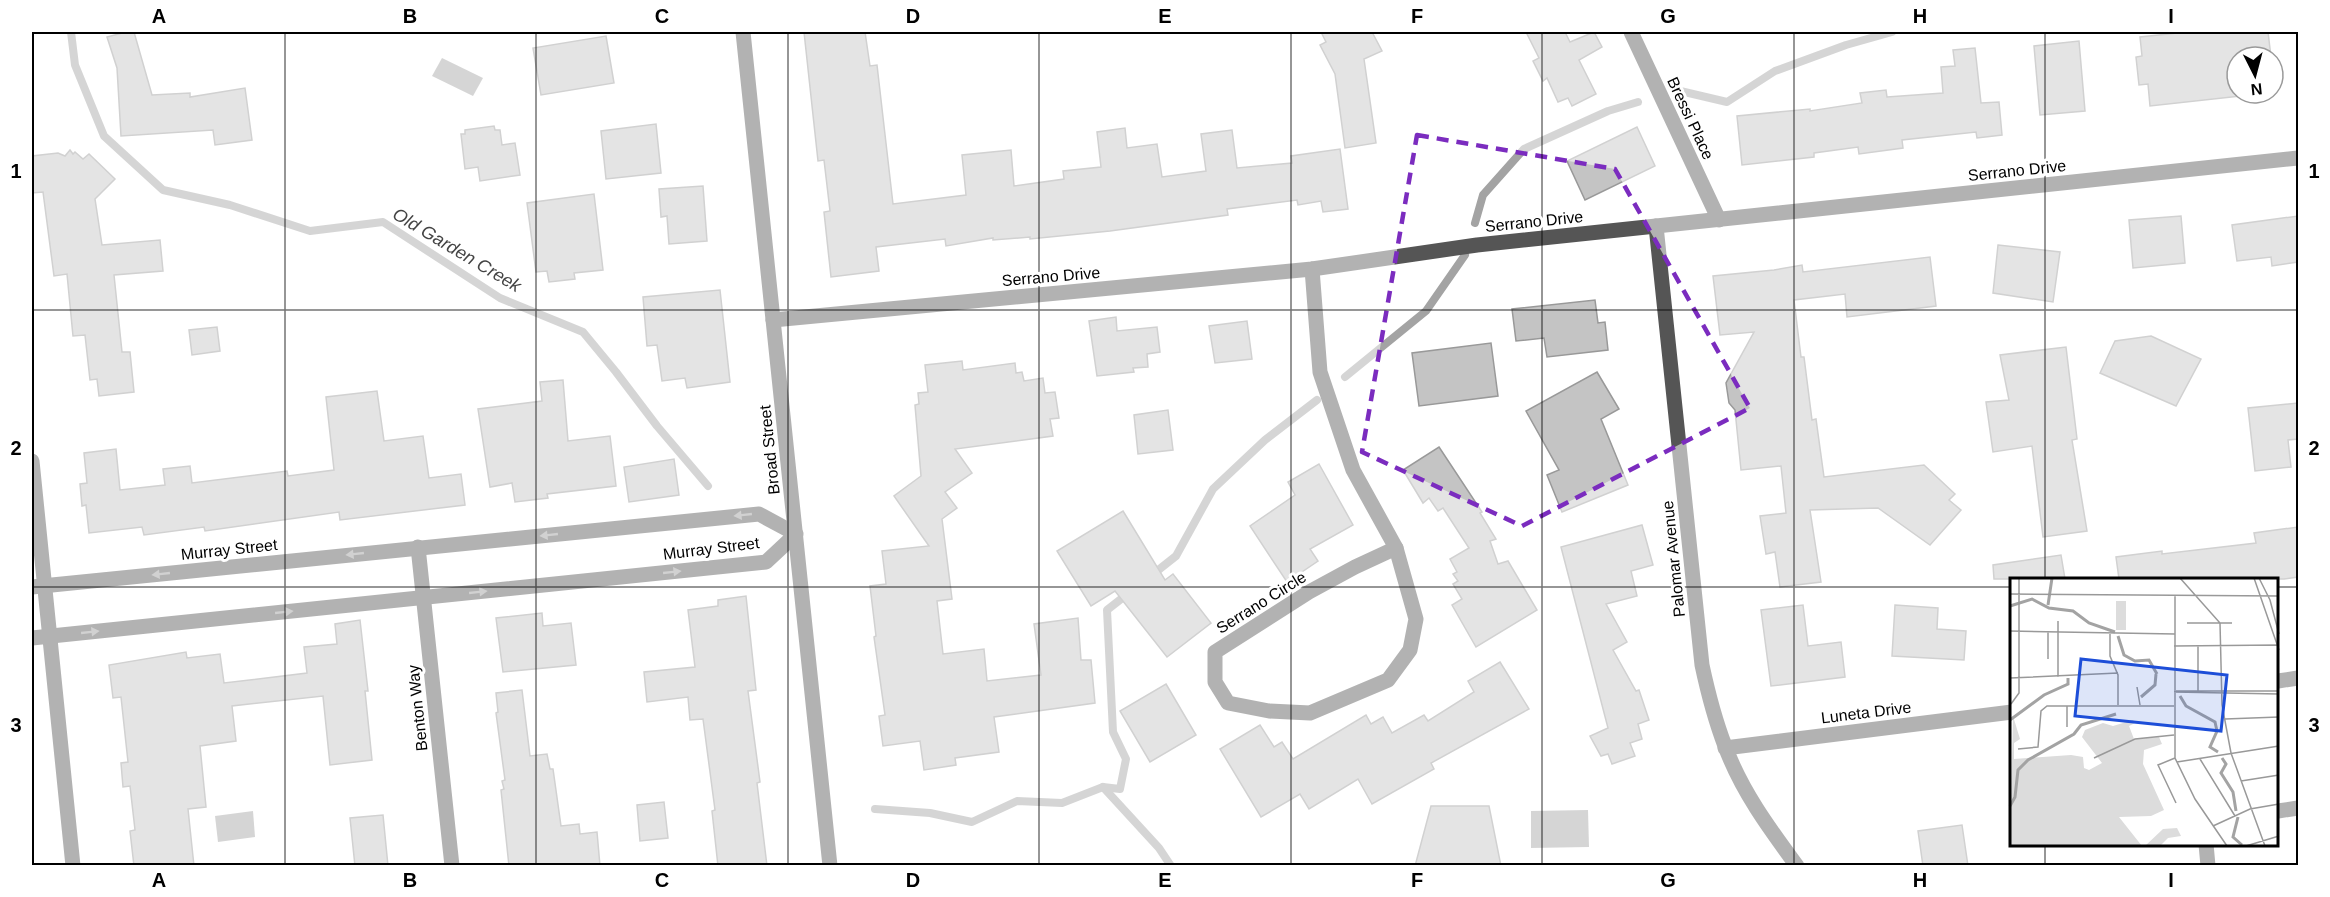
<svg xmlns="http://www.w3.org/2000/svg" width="2330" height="897" font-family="Helvetica,sans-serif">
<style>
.water{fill:#a3a3a3}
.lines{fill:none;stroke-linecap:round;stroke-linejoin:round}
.stream{stroke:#a3a3a3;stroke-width:8}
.building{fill:#c4c4c4;stroke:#999;stroke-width:1.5}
.minor{stroke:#555;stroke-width:15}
.oneway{fill:#999}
.marked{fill:none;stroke:#7b2cbf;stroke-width:4.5;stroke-dasharray:12 8;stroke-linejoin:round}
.grid{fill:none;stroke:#000;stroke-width:1.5;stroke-opacity:0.55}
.labels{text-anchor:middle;stroke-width:6;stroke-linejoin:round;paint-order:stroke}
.street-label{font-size:16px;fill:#000;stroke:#fff}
.water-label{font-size:18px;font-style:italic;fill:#444;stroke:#fff}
.inset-river{fill:none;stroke:#a3a3a3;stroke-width:3}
.inset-road{fill:none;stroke:#999;stroke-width:1.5}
.view{fill:#1d4ed8;fill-opacity:0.15;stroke:#1d4ed8;stroke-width:3}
.inset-edge{fill:none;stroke:#000;stroke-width:3}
.neatline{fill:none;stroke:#000;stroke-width:2}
.grid-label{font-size:20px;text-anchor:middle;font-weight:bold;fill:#000}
</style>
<rect width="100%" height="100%" fill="#fff"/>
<g class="water">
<path d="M442 58 483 78 473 96 432 76Z"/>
<path d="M1588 810 1589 847 1531 848V811Z"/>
<path d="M253 811 255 837 218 842 215 816Z"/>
</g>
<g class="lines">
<g class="stream">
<path d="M71 32 75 65 104 136 163 190 230 205 310 231 383 222 500 298 583 332 616 372 657 426 708 486"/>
<path d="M1676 90 1727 102 1775 71 1846 45 1892 32"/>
<path d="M1475 223 1483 195 1524 149 1608 111 1638 102"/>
<path d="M1345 377 1426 311 1465 255"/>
<path d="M1152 575 1176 556 1213 489 1265 440 1317 400"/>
<path d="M1103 787 1159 848 1171 866"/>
<path d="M875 809 930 813 972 822 1017 801 1062 803 1103 787 1120 789 1126 759 1113 732 1107 610 1130 592"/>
</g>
</g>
<g class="building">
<path d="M126 32H134L152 95 190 93V97L245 88 252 140 215 145 213 130 121 136 117 68 107 37Z"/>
<path d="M804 32H865L870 66 877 65 893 204 966 195 962 155 1011 150 1014 186 1064 179 1063 171 1101 167 1097 132 1125 128 1127 148 1157 144 1162 177 1206 171 1201 134 1232 130 1237 168 1292 163 1291 156 1340 149 1348 209 1323 212 1321 201 1298 205 1297 200 1227 209 1228 215 1110 231 1030 239V237L993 240V238L946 246 945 239 876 247 879 271 831 277 824 212 830 211 824 160 818 161Z"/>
<path d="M1321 32H1372L1382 51 1364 59 1376 143 1345 148 1335 74 1320 45 1326 42Z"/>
<path d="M1526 32H1565L1570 42 1594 32 1602 47 1579 60 1596 94 1572 106 1568 98 1558 102 1547 78 1543 81 1533 61 1539 58Z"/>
<path d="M2187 32H2268L2271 57H2237V93H2268L2150 106 2148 84 2139 85 2136 57 2142 56 2140 37Z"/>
<path d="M606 36 614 83 541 95 533 48Z"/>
<path d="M2079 41 2085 111 2040 115 2034 46Z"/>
<path d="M1975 48 1981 103 1999 102 2002 135 1977 138 1976 132 1902 140 1903 148 1859 154 1858 147 1814 153V157L1742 165 1737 116 1810 109V111L1862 103 1860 93 1886 90 1887 97 1943 93 1941 67 1955 66 1953 50Z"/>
<path d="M656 124 661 173 606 179 601 131Z"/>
<path d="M494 126 495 130H500L502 145 515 143 520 175 480 181 478 167 465 169 461 134H465V130Z"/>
<path d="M1637 127 1655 166 1585 200 1567 161Z"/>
<path d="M70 150 73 154 75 152 83 159 89 154 115 179 95 199 102 245 160 240 163 271 114 275 122 352H130L134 392 99 396 97 379 90 380 85 335 73 336 67 274 54 276 43 192 32 193V156L58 153 65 156Z"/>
<path d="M703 186 707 241 669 244 667 216 661 217 659 189Z"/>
<path d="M594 194 603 270 574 273 575 279 549 282 547 271 536 272 527 203Z"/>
<path d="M2181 216 2185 263 2133 268 2129 220Z"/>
<path d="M2298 216V262L2272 266 2271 257 2237 261 2232 225Z"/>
<path d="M1998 245 2060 252 2053 302 1993 293Z"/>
<path d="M1930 257 1936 306 1847 317 1845 294 1794 300 1801 357H1804L1812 420 1816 419 1824 477 1924 465 1955 494 1949 500 1961 510 1930 545 1878 508 1810 510 1821 582 1780 587 1775 552 1766 554 1760 516 1786 513 1781 466 1741 470 1735 410 1729 403 1726 383 1754 332 1720 335 1713 276 1774 270 1802 265 1803 272Z"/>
<path d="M720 290 730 382 687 388 685 378 662 381 657 345 647 346 643 297Z"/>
<path d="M1595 300 1598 323 1605 322 1608 350 1547 357 1544 338 1516 341 1512 309Z"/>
<path d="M1116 317 1117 331 1157 327 1160 352 1147 354 1148 367 1133 368 1134 372 1097 376 1089 321Z"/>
<path d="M1247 321 1252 359 1215 363 1209 326Z"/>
<path d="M217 327 220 351 192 355 189 330Z"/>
<path d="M2151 336 2201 359 2176 406 2100 373 2115 341Z"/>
<path d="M1491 343 1498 396 1419 406 1412 353Z"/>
<path d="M2066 347 2077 439 2072 440 2087 531 2043 537 2032 446 1993 452 1986 402 2009 400 2000 355Z"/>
<path d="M962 361 963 370 1015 363 1016 373 1022 372 1024 381 1043 378 1045 393 1055 392 1059 418 1050 419 1053 436 955 449 972 473 945 492 957 508 942 519 952 599 937 601 943 654 984 649 987 681 1041 675 1034 624 1078 618 1081 660H1091L1095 703 994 717 999 752 955 758 956 765 924 770 920 741 883 746 879 716 885 715 874 637 876 636 870 586 886 584 882 551 929 546 894 496 921 476 915 405 919 404 918 393 928 392 925 365Z"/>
<path d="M1597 372 1619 409 1601 419 1628 485 1562 512 1547 475 1559 470 1526 411Z"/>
<path d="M563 380 568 441 610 436 616 486 547 494 548 498 515 502 512 483 490 487 478 409 542 401 540 382Z"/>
<path d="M377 391 384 441 423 436 429 478 461 474 465 505 340 520 339 512 205 531 204 527 144 535 142 527 89 533 86 505 82 506 80 484 87 483 84 453 116 449 120 490 165 485 163 469 190 466 192 483 287 471 288 476 334 470 326 397Z"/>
<path d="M2298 403V439L2288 440 2291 467 2255 471 2248 408Z"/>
<path d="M1168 410 1173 450 1138 454 1134 415Z"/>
<path d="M1439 447 1482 512 1480 513 1496 539 1490 541 1498 564 1508 561 1537 610 1476 647 1452 605 1462 599 1453 584 1458 581 1453 574 1457 572 1450 559 1469 548 1443 508 1438 511 1429 498 1423 503 1403 470Z"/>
<path d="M674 459 679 495 629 502 624 467Z"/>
<path d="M1319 464 1353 525 1310 549 1318 561 1287 582 1250 526 1295 495 1288 482Z"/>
<path d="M1123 511 1165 580 1173 574 1211 623 1167 657 1115 591 1091 606 1057 551Z"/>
<path d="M1642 525 1653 565 1631 571 1637 596 1606 604 1627 642 1613 650 1636 691 1639 690 1649 720 1638 724 1642 739 1630 743 1635 756 1612 764 1608 754 1601 756 1590 736 1608 728 1561 547Z"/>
<path d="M2298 527V577L2284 579H2119L2116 557 2162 551V554L2256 543 2254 533Z"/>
<path d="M2061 555 2065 579H1994L1993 565Z"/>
<path d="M746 596 756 690 748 691 760 782 757 783 767 866H718L712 811 715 810 703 719 690 720 688 697 647 702 644 672 695 667 688 610 718 606V600Z"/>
<path d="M1803 605 1808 646 1841 642 1845 677 1771 686 1761 610Z"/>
<path d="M1895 605 1938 608 1937 629 1966 631 1964 660 1892 656Z"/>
<path d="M542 613 543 626 571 623 576 665 503 672 496 618Z"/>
<path d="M360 620 368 691H365L372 760 330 765 323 696 232 706 236 741 200 746 206 807 188 809 194 866H134L130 831 135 830 130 786 123 787 121 763 128 762 121 697 113 698 109 665 186 652 187 658 220 654 224 683 307 673 304 647 337 644 335 624Z"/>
<path d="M1500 662 1529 709 1431 763 1434 769 1372 804 1358 779 1309 809 1300 794 1261 817 1220 749 1260 725 1274 747 1282 742 1293 759 1366 715 1371 724 1383 717 1392 733 1424 715 1428 721 1474 692 1468 681Z"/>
<path d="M1166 684 1196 735 1150 762 1120 711Z"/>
<path d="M522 690 530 756 547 754 550 769H553L561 826 579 824 580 834 597 832 600 866H509L501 790 504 789 502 781 505 780 496 713 498 712 496 693Z"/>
<path d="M664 802 668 838 640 841 637 805Z"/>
<path d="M1431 806H1489L1501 866H1415Z"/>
<path d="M383 815 388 866H355L350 818Z"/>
<path d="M1962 825 1968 866H1923L1918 831Z"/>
</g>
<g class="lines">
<g class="minor">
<path d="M743 32 830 866"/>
<path d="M1631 32 1719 220"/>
<path d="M1656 226 1702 665C1708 693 1715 720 1725 746 1741 790 1769 828 1797 866"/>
<path d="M1312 269 1320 372 1353 470 1396 548"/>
<path d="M773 320 1312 269 1477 245 2298 158"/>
<path d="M32 461 73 866"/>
<path d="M418 547 452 866"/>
<path d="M1396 548 1416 619 1410 650 1388 680 1310 713 1269 711 1228 703 1215 682V652L1309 592 1355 567Z"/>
<path d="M32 587 759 514 796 534 766 562 32 638"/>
<path d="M2278 681 2298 678"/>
<path d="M1725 748 2012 712"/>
<path d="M2278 811 2298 808"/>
<path d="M2206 844 2208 866"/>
</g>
</g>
<defs><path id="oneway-solid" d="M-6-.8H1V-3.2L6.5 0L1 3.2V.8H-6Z" transform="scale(1.5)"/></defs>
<g class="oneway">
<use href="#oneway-solid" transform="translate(743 515) rotate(174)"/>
<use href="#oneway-solid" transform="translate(549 535) rotate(174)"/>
<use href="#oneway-solid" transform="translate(355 554) rotate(174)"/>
<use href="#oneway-solid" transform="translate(672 572) rotate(-6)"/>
<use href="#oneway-solid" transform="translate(161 574) rotate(174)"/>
<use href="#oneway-solid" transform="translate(478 592) rotate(-6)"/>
<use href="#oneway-solid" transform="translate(284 612) rotate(-6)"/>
<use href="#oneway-solid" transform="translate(90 632) rotate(-6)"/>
</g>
<path d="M0 0H2330V897H0ZM1417 135 1615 169 1750 408 1522 526 1362 452Z" fill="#fff" fill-opacity=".55" fill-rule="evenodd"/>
<path class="marked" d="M1417 135 1615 169 1750 408 1522 526 1362 452Z"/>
<path class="grid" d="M285 32V866M536 32V866M788 32V866M1039 32V866M1291 32V866M1542 32V866M1794 32V866M2045 32V579M32 310H2298M32 587H2012M2278 587H2298M2045 844V866"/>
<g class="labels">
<g class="street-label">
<text transform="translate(1691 118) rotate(65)" y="6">Bressi Place</text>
<text transform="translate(2017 170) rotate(-6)" y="6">Serrano Drive</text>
<text transform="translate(1534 221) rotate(-6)" y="6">Serrano Drive</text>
<text transform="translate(1051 276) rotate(-5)" y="6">Serrano Drive</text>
<text transform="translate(769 450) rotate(-96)" y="6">Broad Street</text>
<text transform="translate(711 548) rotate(-7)" y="6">Murray Street</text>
<text transform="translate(229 549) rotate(-6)" y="6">Murray Street</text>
<text transform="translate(1673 559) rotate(-96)" y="6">Palomar Avenue</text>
<text transform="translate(1261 602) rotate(-32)" y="6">Serrano Circle</text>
<text transform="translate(417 708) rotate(-96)" y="6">Benton Way</text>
<text transform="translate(1866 712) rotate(-7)" y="6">Luneta Drive</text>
</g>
<g class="water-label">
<text transform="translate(457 250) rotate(31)" y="6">Old Garden Creek</text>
</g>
</g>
<g transform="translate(2010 578)">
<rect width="268" height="268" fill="#fff"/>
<path d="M106 23H116V52H106ZM3 138 10 161 4 165V181L61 177 73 179 74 190 79 192 92 185 72 159 75 152 93 145 103 148 123 142 125 145 119 148 124 161 149 159 152 166 134 172 133 186 154 232 141 238 109 239 132 268H0ZM167 250 171 258 158 260 150 268H135L153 251Z" fill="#dcdcdc"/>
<path class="inset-river" d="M38 27 42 0M0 28 22 21 39 30 63 33 79 45 105 54M108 58 114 77 125 83 139 82 147 96M170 118 176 128 205 144 207 153 200 169 208 174M131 119 145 107 146 96M0 142 34 117 58 106V100M212 180 216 186 211 195 223 214 226 233M0 228 5 219 8 192 18 182 64 156 71 147 106 136M228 239 223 259 232 267"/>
<path class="inset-road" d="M170 0 210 45 212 127 221 175 255 268M244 0 269 72M249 0 260 22 269 56M0 16 269 18M165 17V180L185 221 217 268M177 45H222M0 53 165 56M100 56V78L108 97V127M164 68 268 67M188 68V114M38 81V53M48 99V43M0 100 108 95M127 109 130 127M166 113H269M164 114 269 116M1 126 9 115V0M57 128V149M215 141 269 139M8 171 28 169 31 133 37 128H164M84 180 125 161 164 157M165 180 148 187 166 225M190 181 225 238M167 184 269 168M231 203 269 197M203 248 240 231 269 226M236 268 269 258"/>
<path class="view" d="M71 81 217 97 211 153 65 138Z"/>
<rect width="268" height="268" class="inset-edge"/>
</g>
<rect width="2330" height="897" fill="none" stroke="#ffffff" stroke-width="66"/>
<g transform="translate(2255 75) rotate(174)"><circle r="28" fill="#ffffff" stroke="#999999" stroke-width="1.5"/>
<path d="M0-4.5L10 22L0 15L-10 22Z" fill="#000000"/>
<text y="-9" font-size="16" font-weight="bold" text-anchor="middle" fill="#000000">N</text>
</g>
<rect x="33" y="33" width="2264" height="831" class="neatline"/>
<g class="grid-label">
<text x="159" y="23">A</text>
<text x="410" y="23">B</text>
<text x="662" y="23">C</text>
<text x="913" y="23">D</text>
<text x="1165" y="23">E</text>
<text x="1417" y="23">F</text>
<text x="1668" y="23">G</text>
<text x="1920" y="23">H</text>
<text x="2171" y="23">I</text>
<text x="16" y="178">1</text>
<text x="2314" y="178">1</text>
<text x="16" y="455">2</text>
<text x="2314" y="455">2</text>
<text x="16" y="732">3</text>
<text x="2314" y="732">3</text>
<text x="159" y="887">A</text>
<text x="410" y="887">B</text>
<text x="662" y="887">C</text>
<text x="913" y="887">D</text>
<text x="1165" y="887">E</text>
<text x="1417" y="887">F</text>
<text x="1668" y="887">G</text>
<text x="1920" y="887">H</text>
<text x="2171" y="887">I</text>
</g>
</svg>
